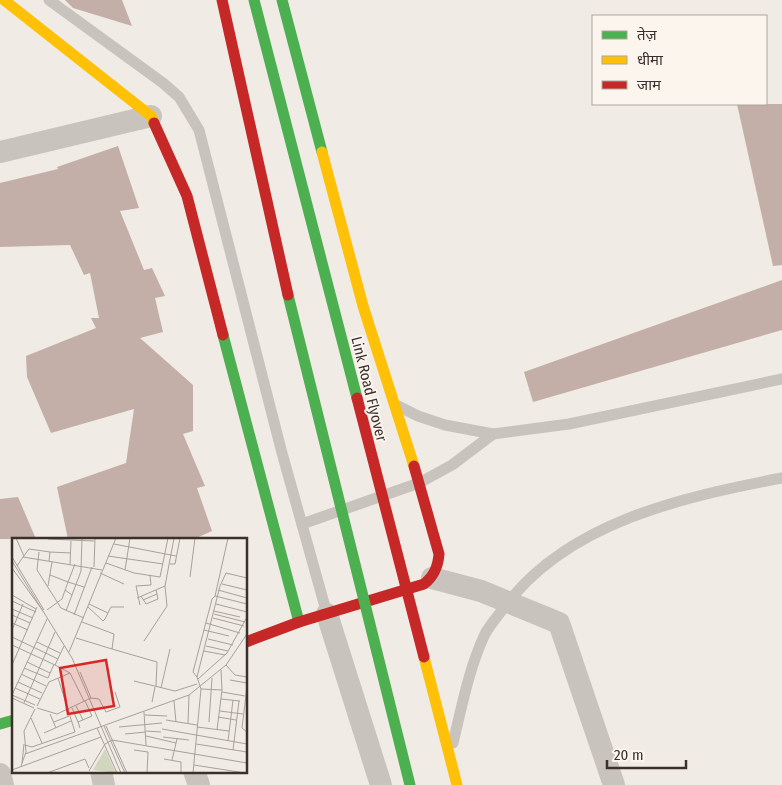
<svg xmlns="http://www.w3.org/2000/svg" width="782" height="785" font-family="'Fira Sans Condensed','Noto Sans Devanagari',sans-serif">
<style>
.building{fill:#c3afa7}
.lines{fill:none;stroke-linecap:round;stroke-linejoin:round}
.lane{stroke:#c9c3be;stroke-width:11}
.street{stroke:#c9c3be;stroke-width:22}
.fast{stroke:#4caf50;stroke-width:11}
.slow{stroke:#ffc107;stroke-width:11}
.jam{stroke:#c62828;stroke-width:11}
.lane-bridge{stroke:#c9c3be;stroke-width:11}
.fast-bridge{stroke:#4caf50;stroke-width:11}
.slow-bridge{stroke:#ffc107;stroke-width:11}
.jam-bridge{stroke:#c62828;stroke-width:11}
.labels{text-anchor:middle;stroke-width:4;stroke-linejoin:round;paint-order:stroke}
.street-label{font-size:15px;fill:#3b302b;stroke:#fbf5ee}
.inset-road{fill:none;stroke:#a8a09b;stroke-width:1}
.view{fill:#d62828;fill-opacity:0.15;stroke:#d62828;stroke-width:2.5}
.inset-edge{fill:none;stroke:#3b302b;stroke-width:2.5}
</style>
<rect width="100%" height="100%" fill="#f0ebe5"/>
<g class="building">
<path d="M65 0H122L132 26 73 8Z"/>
<path d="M737 104H782V265L773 266Z"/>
<path d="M118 146 139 208 120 211 144 270 152 268 165 296 155 298 163 332 140 338 193 385V431L183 434 205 486 197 488 212 531 194 539H68L57 487 126 463 134 409 51 433 27 377 26 356 96 328 91 318H99L90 273 84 275 70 245 0 247V183L58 169 57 167Z"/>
<path d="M782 280V330L533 402 524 372Z"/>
<path d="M18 497 36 539H0V499Z"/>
</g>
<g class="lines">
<g class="lane">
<path d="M49 0 163 83 179 97 199 130 282 453 327 614"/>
<path d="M398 406 418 416 445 425 493 434 569 424 782 379"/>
<path d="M302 524 419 483 452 465 493 434"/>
</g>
<g class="street">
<path d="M0 152 151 116"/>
<path d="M432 578 481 591 559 623 614 785"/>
<path d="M327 614 381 785"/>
<path d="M101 771 104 785"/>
<path d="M194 771 199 785"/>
<path d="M0 774 3 785"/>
</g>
<g class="fast">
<path d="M282 0 322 152"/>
<path d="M223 335 299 622"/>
<path d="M0 724 14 720"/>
</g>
<g class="slow">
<path d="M4 0 151 116 154 123"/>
<path d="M322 152 363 306 414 466"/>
</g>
<g class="jam">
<path d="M154 123 187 196 223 335"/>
<path d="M246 642 299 622 424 584C434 576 438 567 439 554L414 466"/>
</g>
<path class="lane-bridge" d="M453 743C462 706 469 668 485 634 490 625 497 617 503 609 566 522 683 497 782 478"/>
<g class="fast-bridge">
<path d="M254 0 357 398"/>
<path d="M288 295 410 785"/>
</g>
<path class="slow-bridge" d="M424 657 457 785"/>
<g class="jam-bridge">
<path d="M222 0 288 295"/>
<path d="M357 398 424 657"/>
</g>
</g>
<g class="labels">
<g class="street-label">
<text transform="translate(369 389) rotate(76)" y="5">Link Road Flyover</text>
</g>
</g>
<g transform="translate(12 538)">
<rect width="235" height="235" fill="#f0ebe5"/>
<path d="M93 211 104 235 81 232Z" fill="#d1d6bf"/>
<path class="inset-road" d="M4 0 12 18M216 0 203 58 235 66M36 1 82 3M102 6 164 18M27 14 25 32 49 70 72 80M96 18 151 26M0 19 32 72M11 19 17 11 38 14M0 23 60 120 109 235M37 23 38 14 59 15M94 25 122 35 148 39 156 0M58 26 59 3M158 26H163L168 0M5 28 11 19 90 32M82 29 83 0M0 30 31 73M113 32 118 0M88 35 112 46M38 37 56 44 63 26M178 39 183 0M210 46 235 52M36 48 40 24M53 52 60 57 54 73M206 52 235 60M0 57 24 71M60 57 69 33 70 0M129 58 134 66 146 61 145 56M125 60 153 48M131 62 145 56 144 52M0 63 24 74M204 66 235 74M128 67 124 48 139 47 138 37M76 69 91 83 93 81 96 75 77 66M0 71 21 80M35 72 50 61 56 44 72 49M202 73 228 79M96 75 99 69H112M202 76 233 84M0 77 18 85M62 77 80 29M201 80 232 88M70 84 102 96 100 111 145 124 144 148M0 85 16 92M194 85 228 95M0 92 11 66M192 92 217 98M0 99 46 121M64 100 100 111M196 101 221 107M132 103 155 68 153 48 162 0M25 104 48 115M0 107 43 127M52 108 43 127 58 135 72 163M194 108 216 113M192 113 213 117M57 114 104 0M15 124 38 135M0 127 25 69M214 127 223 137 235 139M12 130 36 140 42 126M9 136 34 148M185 139 181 134 200 61 203 58M186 141 215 115 235 79M218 142 235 145M122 143 163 153 185 146M6 144 30 155M235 149 230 190 235 194M3 150 28 161M149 150 158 111M189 151 210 152M210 154 233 158M0 157 35 81M0 157 23 167M0 160 22 170M79 160 87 161 94 174 108 169 103 154M209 161 228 163M162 163 164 184M140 164 143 149M12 165 43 94M25 168 37 144 58 135M64 168 71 182M25 170 45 176 79 160 68 134M60 170 66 184M208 173 231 176M132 174 134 207M38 176 44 190M133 177 155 178M206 179 224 182M19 180 30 205M154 182 185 187M42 184 57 178M197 184 200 140M176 185 177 157M92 188 113 235M94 188 115 235M107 189 150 185M185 189 217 193M68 190 66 184 80 178 73 163M85 190 177 157 214 127 235 96M150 191 235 206M205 192 210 152 209 132M134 193 149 194M32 195 59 183M113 196 134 194M134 198 164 205M151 199 177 202M216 203 221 162M184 206 235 214M13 207 20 209 63 194 46 140M122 212 136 214 135 235M221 212 227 163M13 216 85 190 89 199M152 221 169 224V235M160 222 165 201M10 225 12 206M182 227 233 235M9 228 14 214 12 193 23 171M0 232 89 199 105 235M77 233 93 206 100 202 235 225M35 235 73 221 77 230M181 235 189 151 185 139 208 48 214 35 235 40"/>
<path class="view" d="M94 122 102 168 56 176 48 130Z"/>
<rect width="235" height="235" class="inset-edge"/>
</g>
<rect x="592" y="15" width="175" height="90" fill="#fbf5ee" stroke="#aea6a0"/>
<rect x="602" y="31" width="25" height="8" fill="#4caf50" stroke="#aea6a0"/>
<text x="637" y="40" font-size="15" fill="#3b302b">तेज़</text>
<rect x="602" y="56" width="25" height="8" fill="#ffc107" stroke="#aea6a0"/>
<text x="637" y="65" font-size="15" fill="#3b302b">धीमा</text>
<rect x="602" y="81" width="25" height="8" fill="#c62828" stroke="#aea6a0"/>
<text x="637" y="90" font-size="15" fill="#3b302b">जाम</text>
<path d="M607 760v8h79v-8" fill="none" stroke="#3b302b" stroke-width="2.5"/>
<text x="614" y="760" font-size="15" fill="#3b302b" stroke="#fbf5ee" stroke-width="4" paint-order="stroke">20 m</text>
</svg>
